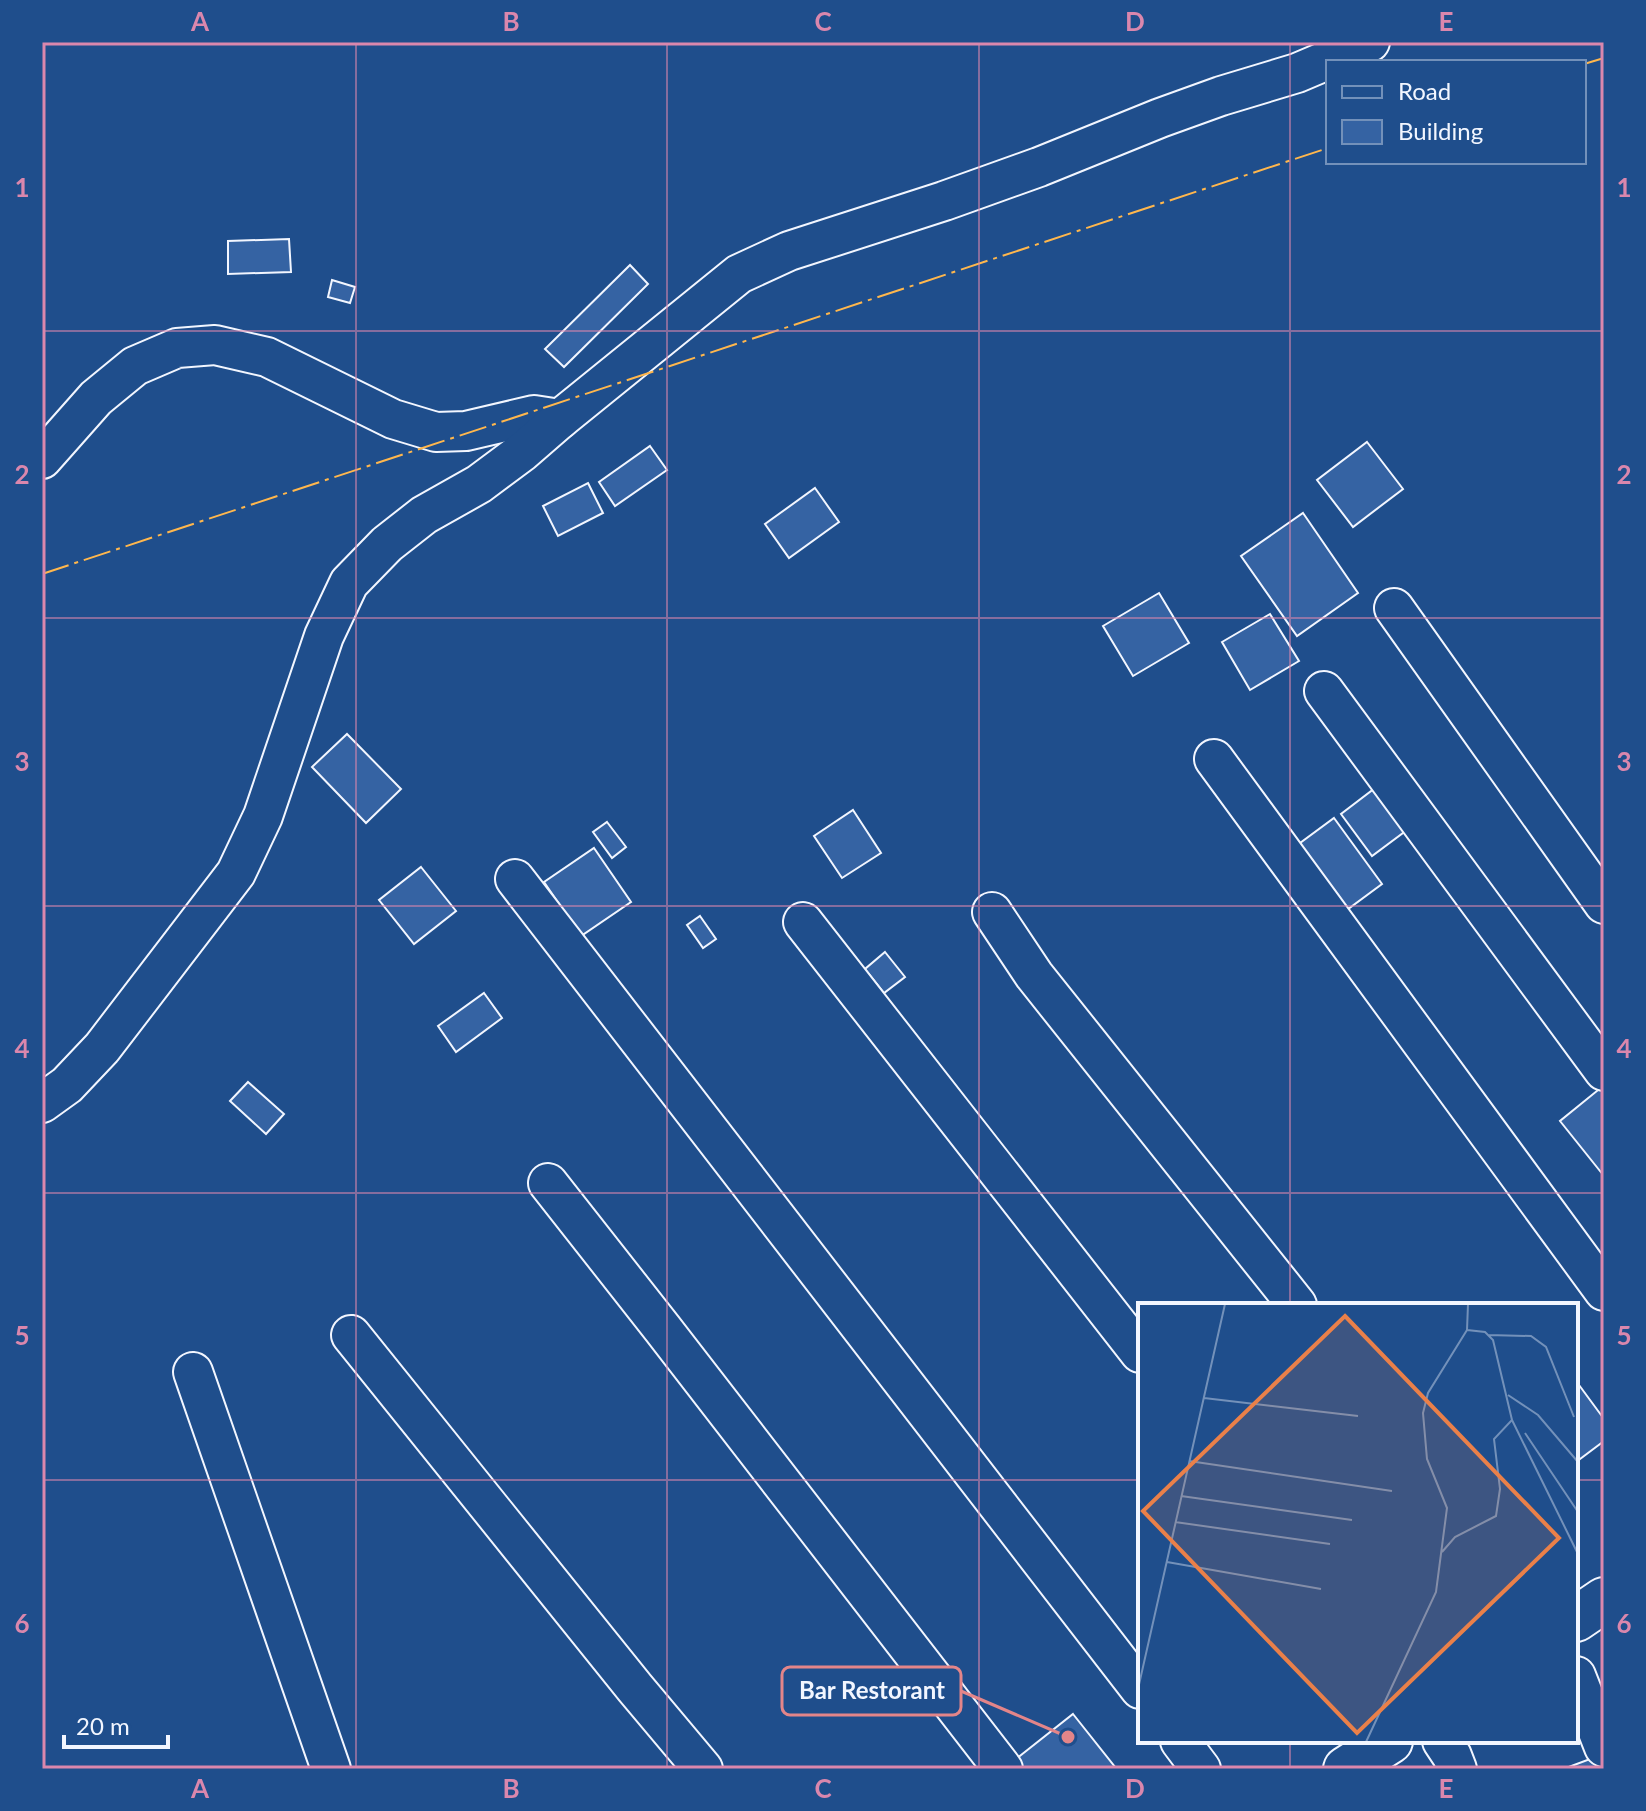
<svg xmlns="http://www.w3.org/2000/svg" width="1646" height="1811" font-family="Lato,sans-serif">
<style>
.building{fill:#3563a3;stroke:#f2f6ff;stroke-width:2}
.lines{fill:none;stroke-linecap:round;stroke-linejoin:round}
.minor-casing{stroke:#f2f6ff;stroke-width:42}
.major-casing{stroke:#f2f6ff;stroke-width:48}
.minor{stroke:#1f4e8c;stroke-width:38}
.major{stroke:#1f4e8c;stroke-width:44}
.power{stroke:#ffb74d;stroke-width:2;stroke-dasharray:28 6 4 6;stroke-linecap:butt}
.grid{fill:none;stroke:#da87ad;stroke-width:2;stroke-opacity:0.55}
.inset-road{fill:none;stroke:#7391ba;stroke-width:2}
.view{fill:#ea8049;fill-opacity:0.15;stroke:#ea8049;stroke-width:4}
.inset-edge{fill:none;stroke:#f2f6ff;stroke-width:4}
.leader{fill:none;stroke:#e38589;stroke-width:3}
.callout-dot{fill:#e38589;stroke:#1f4e8c;stroke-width:3}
.callout{fill:#1f4e8c;stroke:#e38589;stroke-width:3}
.callout-label{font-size:24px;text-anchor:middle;font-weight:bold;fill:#f2f6ff}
.neatline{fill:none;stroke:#da87ad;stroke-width:3}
.grid-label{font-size:26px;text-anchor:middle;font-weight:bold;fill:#da87ad}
</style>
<rect width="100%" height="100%" fill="#1f4e8c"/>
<g class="building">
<path d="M289 239 291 272 228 274V241Z"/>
<path d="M630 265 648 284 564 367 545 349Z"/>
<path d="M332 280 355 287 350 303 328 297Z"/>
<path d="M1367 442 1403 489 1353 527 1317 480Z"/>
<path d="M650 446 667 470 615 506 599 482Z"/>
<path d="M588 483 603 513 558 536 543 506Z"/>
<path d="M815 488 839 522 789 558 765 524Z"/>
<path d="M1303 513 1358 593 1297 636 1241 556Z"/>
<path d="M1159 593 1189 643 1133 676 1103 626Z"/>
<path d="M1270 614 1299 661 1250 690 1222 642Z"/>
<path d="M347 734 401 789 366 823 312 767Z"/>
<path d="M1383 782 1415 824 1372 856 1341 814Z"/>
<path d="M853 810 881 853 842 878 814 836Z"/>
<path d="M1334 818 1382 884 1344 912 1296 846Z"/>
<path d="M607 822 626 847 612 858 593 832Z"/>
<path d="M594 848 631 902 581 936 544 882Z"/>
<path d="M421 867 456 911 414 944 379 900Z"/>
<path d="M700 916 716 939 703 948 687 925Z"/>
<path d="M885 952 905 977 884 993 865 969Z"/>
<path d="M484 993 502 1018 456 1052 438 1026Z"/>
<path d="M248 1082 284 1114 266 1134 230 1101Z"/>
<path d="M1603 1086 1604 1087V1176L1560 1121Z"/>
<path d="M1579 1385 1604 1419V1441L1576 1462V1387Z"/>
<path d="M1073 1714 1115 1767 1113 1769H1023L1016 1759Z"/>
<path d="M1598 1756 1602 1769H1566V1768Z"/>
</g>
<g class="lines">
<g class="minor-casing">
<g id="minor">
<path d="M42 459 96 398 135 366 177 348 215 345 267 357 393 419 436 432 466 431 534 415 560 419"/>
<path d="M1394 608 1604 904"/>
<path d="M1324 691 1604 1071"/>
<path d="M1214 759 1604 1291"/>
<path d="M515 879 1140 1689"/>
<path d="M992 912 1034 975 1297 1305"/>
<path d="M803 922 1140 1353"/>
<path d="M42 1103 67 1085 102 1048 236 873 263 816 324 636 349 583 387 544 424 515 479 484 522 452 560 419 739 274 789 251 944 201 1039 167 1160 118 1221 96 1297 73 1370 42"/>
<path d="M548 1183 662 1328 1003 1769"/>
<path d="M351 1335 635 1688 703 1769"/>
<path d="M193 1372 331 1769"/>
<path d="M1576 1676 1604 1747"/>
<path d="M1180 1741 1201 1769"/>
<path d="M1442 1741 1452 1756 1457 1769"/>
</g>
</g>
<g class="major-casing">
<g id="major">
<path d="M1576 1619 1604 1600"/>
<path d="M1346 1769 1390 1741"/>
</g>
</g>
<use href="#minor" class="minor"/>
<use href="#major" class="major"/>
<g class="power">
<path d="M1584 64 1604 58"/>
<path d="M42 574 1328 148"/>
</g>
</g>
<path class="grid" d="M356 42V1769M667 42V1769M979 42V1769M1290 42V1305M42 331H1604M42 618H1604M42 906H1604M42 1193H1604M42 1480H1140M1576 1480H1604M1290 1741V1769"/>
<g transform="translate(1138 1303)">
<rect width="440" height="440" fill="#1f4e8c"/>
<path class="inset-road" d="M350 32 393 33 408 44 436 114M370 92 400 112 440 159M66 95 220 113M374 117 440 251M387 130 440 209M51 158 254 188M43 193 214 217M37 219 192 241M304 249 317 234 358 213 362 186 356 136 374 117 355 37 347 29 329 27M29 259 183 286M0 386 87 1M228 439 298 289 309 205 289 156 285 110 290 90 329 27 330 1"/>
<path class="view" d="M207 13 421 235 219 430 5 208Z"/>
<rect width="440" height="440" class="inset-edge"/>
</g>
<path class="leader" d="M1068 1737L961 1691"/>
<circle class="callout-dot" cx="1068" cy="1737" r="8"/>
<rect class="callout" x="782" y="1667" width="179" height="48" rx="8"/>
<g class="callout-label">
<text x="872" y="1699">Bar Restorant</text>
</g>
<rect width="1646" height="1811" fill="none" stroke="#1f4e8c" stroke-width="88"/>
<rect x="1326" y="60" width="260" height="104" fill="#1f4e8c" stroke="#7391ba" stroke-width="2"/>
<rect x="1342" y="86" width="40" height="12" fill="#1f4e8c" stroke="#7391ba" stroke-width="2"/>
<text x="1398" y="100" font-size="24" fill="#f2f6ff">Road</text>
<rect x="1342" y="120" width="40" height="24" fill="#3563a3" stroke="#7391ba" stroke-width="2"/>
<text x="1398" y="140" font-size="24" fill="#f2f6ff">Building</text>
<path d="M64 1735v12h104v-12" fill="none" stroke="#f2f6ff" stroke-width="4"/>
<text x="76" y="1735" font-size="24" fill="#f2f6ff" stroke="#1f4e8c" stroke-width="6" paint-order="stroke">20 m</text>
<rect x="44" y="44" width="1558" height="1723" class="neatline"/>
<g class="grid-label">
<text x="200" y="31">A</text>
<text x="511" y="31">B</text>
<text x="823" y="31">C</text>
<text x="1135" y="31">D</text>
<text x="1446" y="31">E</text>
<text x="22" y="197">1</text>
<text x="1624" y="197">1</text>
<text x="22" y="484">2</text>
<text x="1624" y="484">2</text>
<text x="22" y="771">3</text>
<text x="1624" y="771">3</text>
<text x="22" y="1058">4</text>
<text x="1624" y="1058">4</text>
<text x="22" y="1345">5</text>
<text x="1624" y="1345">5</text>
<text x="22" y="1633">6</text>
<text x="1624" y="1633">6</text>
<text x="200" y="1798">A</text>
<text x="511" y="1798">B</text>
<text x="823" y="1798">C</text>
<text x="1135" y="1798">D</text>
<text x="1446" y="1798">E</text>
</g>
</svg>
